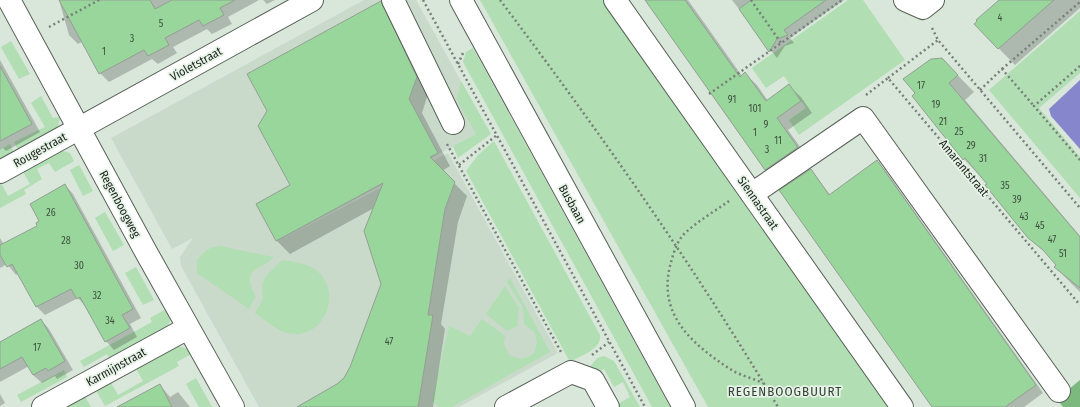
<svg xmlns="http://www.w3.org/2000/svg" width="1080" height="407" font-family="'Fira Sans Condensed',sans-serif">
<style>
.built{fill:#c9daca}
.green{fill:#b1deb3}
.forest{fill:#7cb97f}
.water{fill:#8586cc}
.shadow{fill:#0003}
.building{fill:#98d69b;stroke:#949f94}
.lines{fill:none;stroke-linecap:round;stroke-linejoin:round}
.minor-casing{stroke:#576157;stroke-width:24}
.path{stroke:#778078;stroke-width:2.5;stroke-dasharray:2 3;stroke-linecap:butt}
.minor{stroke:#fff;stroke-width:22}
.labels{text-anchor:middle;stroke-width:3.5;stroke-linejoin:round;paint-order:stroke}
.number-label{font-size:10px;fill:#3f5240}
.street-label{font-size:12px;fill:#212621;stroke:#e6f3e7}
.neighbourhood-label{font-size:13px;letter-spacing:1px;fill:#364037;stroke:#e6f3e7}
</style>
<rect width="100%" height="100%" fill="#d9e6da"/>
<path class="built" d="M364 0H416L487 128 276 242 448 153 558 353 459 407H259L181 266 180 257 193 238 172 249 111 138Z"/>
<g class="green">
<path d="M480 0H606L893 407H708Z"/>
<path d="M848 0H863L905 60 799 135 789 120 806 108 784 76 766 88 752 68Z"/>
<path d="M1080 11V73L1039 108 1080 157V198L989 90Z"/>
<path d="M11 41 30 74 19 79 1 47Z"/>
<path d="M473 48 670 407H652L463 62 466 52Z"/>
<path d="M461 81 491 134 458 158 453 146 476 134 457 100Z"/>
<path d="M41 96 53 118 60 117 57 131 20 153 14 142 45 127 31 103Z"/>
<path d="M494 141 600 335C602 349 581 356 570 362L466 171 478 155Z"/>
<path d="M10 144 15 155 0 163V150Z"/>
<path d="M61 147 63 151 70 153 74 161 55 172 49 163 37 169 42 179 24 190 26 194 0 208V181L8 196 30 184 21 168Z"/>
<path d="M79 165 93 191 83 196 70 170Z"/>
<path d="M105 212 124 245 113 251 95 218Z"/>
<path d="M220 246 273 257C267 267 251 266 250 279 249 286 255 291 255 298L249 309 197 273V260C204 252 208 247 220 246Z"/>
<path d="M282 260C294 262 308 263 317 271 342 292 326 337 292 334 279 333 265 320 255 313L263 299 262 285 266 276Z"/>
<path d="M136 267 154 300 143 305 125 273Z"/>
<path d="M510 278 550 352 452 407H439L432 401 449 326 470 336 482 319 505 336 504 344 509 355C518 360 526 360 534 353L537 343 535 333 524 324 523 308 507 282Z"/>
<path d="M505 286 519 308 517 326 507 331 486 314Z"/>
<path d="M168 308 170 320 167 329 111 361 107 354 84 367 80 361 152 322 150 318Z"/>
<path d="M177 345 187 349 190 348 193 353 177 362 179 366 105 406 94 387 109 379 118 395 143 381 134 365Z"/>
<path d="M604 356 614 361 640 407H617L616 405 630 397 623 382 614 387 604 369 597 372 590 367 597 358Z"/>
<path d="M64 370 67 377 21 402 17 395Z"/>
<path d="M196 378 212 407H199L186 384Z"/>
<path d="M83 393 91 407H58Z"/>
</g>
<path class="forest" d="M1080 380V407H1063L1057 399Z"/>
<path class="water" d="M1080 80V149L1051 116 1049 109Z"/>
<g class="shadow">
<path d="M59 0H259L228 17 232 24 212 34 207 29 173 47 177 53 158 64 152 59 109 82 100 73 83 41 78 44 69 35Z"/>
<path d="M263 0H275L267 4Z"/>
<path d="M646 0H688L742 76 745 74 757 85 768 101 789 86 801 97 812 113 788 130 808 158 777 181 766 169Z"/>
<path d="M732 0H844L790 38 794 43 785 46 777 58Z"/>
<path d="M1000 0H1080V8L1015 65 975 24Z"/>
<path d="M381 2 394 15 429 91 422 113 450 166 442 171 467 196 458 222 441 324 445 329 433 407H324L338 385 348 373 382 285 374 208 290 254 277 241 291 185 268 111Z"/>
<path d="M942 59 974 92 965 100 1080 236V292L1055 267 1057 265 1052 259 1029 237 988 184 964 159Z"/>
<path d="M0 60 40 132 6 151 3 148 0 150Z"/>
<path d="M877 162 885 170 1043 393 1024 407H933L811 170 831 196Z"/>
<path d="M65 185 73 194 141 318 130 324 137 337 114 350 106 341 86 307 78 298 45 315 37 307 19 273 16 275 7 264 0 268V238L4 245 38 226Z"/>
<path d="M41 320 49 329 73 370 57 379 55 376 42 383 33 375 29 366 0 382V342Z"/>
<path d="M160 385 170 397 178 392 190 407H119Z"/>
<path d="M0 394 5 403 0 406Z"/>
</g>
<g class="building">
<path d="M59 0H150L155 9 172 0H235L220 8 224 15 203 26 199 20 165 38 169 45 148 56 144 50 99 74Z"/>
<path d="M645 0H685L740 77 745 72 766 101 789 84 801 101 777 118 797 146V148L765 170Z"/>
<path d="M751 0H826L784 30 788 35 777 39 769 52 739 9Z"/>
<path d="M999 0H1054L998 49 974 24 977 21 976 20Z"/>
<path d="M381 1 417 77 409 99 438 153 430 157 455 182 445 209 428 315H433L418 407H297L337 384 344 378 350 367 381 284 364 231 383 183 276 241 256 204 290 185 258 126 267 111 247 74Z"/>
<path d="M942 58 958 75 949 83 1080 237V288L1054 267 1056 265 1043 250 1028 238 985 185 987 184 965 158 963 160 912 96 915 93 903 79 931 59Z"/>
<path d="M0 66 32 124 0 141Z"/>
<path d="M877 160 1036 385 1005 407H932L779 190 811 169 829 195Z"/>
<path d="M65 184 133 309 122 315 130 328 105 342 80 297 77 299 71 289 36 307 12 264 7 267 0 255V245L37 226 36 223 39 221 30 204Z"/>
<path d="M41 319 65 361 48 371 46 368 33 375 22 357 0 369V342Z"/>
<path d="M160 384 172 407H117Z"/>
</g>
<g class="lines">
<g class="minor-casing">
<g id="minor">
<path d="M9 0 146 252 233 407"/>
<path d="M393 0 453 123"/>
<path d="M461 0 684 407"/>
<path d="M615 0 902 407"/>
<path d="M905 0 923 8 933 0"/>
<path d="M0 172 312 0"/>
<path d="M752 194 863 118 1059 391"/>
<path d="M43 407 188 328"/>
<path d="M506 407 571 372 593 380 608 407"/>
</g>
</g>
<g class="path">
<path d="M423 0 645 407"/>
<path d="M500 0C599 131 694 266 778 407"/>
<path d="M751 0 781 43"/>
<path d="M49 27 99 0"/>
<path d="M932 28 938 40 1080 208"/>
<path d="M458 64 463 53"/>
<path d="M1080 66 1034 106 1080 160"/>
<path d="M1002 69 1080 2"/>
<path d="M888 78 938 40"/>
<path d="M980 90 1002 69 1034 106"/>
<path d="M709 94 842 0"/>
<path d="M866 95 888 78 1080 305"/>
<path d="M447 144 561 352"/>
<path d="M459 165 497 135"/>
<path d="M729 201C715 211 698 221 685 233 676 242 673 255 670 266 658 315 692 344 730 369 739 375 752 378 763 383"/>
<path d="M592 355 609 342"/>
</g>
<use href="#minor" class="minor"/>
</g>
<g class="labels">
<g class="number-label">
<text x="1000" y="21">4</text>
<text x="161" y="27">5</text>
<text x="132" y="42">3</text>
<text x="104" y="55">1</text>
<text x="921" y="89">17</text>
<text x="732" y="103">91</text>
<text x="936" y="108">19</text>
<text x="755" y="112">101</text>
<text x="943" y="125">21</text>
<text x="766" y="128">9</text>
<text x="959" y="135">25</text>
<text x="755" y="136">1</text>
<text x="778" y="144">11</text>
<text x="971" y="149">29</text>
<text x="767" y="153">3</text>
<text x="983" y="162">31</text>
<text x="1005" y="189">35</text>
<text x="1017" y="203">39</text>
<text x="51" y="216">26</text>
<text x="1024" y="220">43</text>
<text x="1040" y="229">45</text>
<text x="1052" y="243">47</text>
<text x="66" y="244">28</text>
<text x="1063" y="257">51</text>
<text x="79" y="269">30</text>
<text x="97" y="299">32</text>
<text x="110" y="324">34</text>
<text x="389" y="345">47</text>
<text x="37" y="351">17</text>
</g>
<g class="street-label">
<text transform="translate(196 64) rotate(-29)" y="4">Violetstraat</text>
<text transform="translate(40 150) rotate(-29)" y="4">Rougestraat</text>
<text transform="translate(964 168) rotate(50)" y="4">Amarantstraat</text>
<text transform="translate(758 203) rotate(55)" y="4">Siennastraat</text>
<text transform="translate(120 204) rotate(62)" y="4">Regenboogweg</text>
<text transform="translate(572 204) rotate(61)" y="4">Busbaan</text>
<text transform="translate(116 367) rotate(-29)" y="4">Karmijnstraat</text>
</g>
<g class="neighbourhood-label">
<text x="785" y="396">REGENBOOGBUURT</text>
</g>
</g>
</svg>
